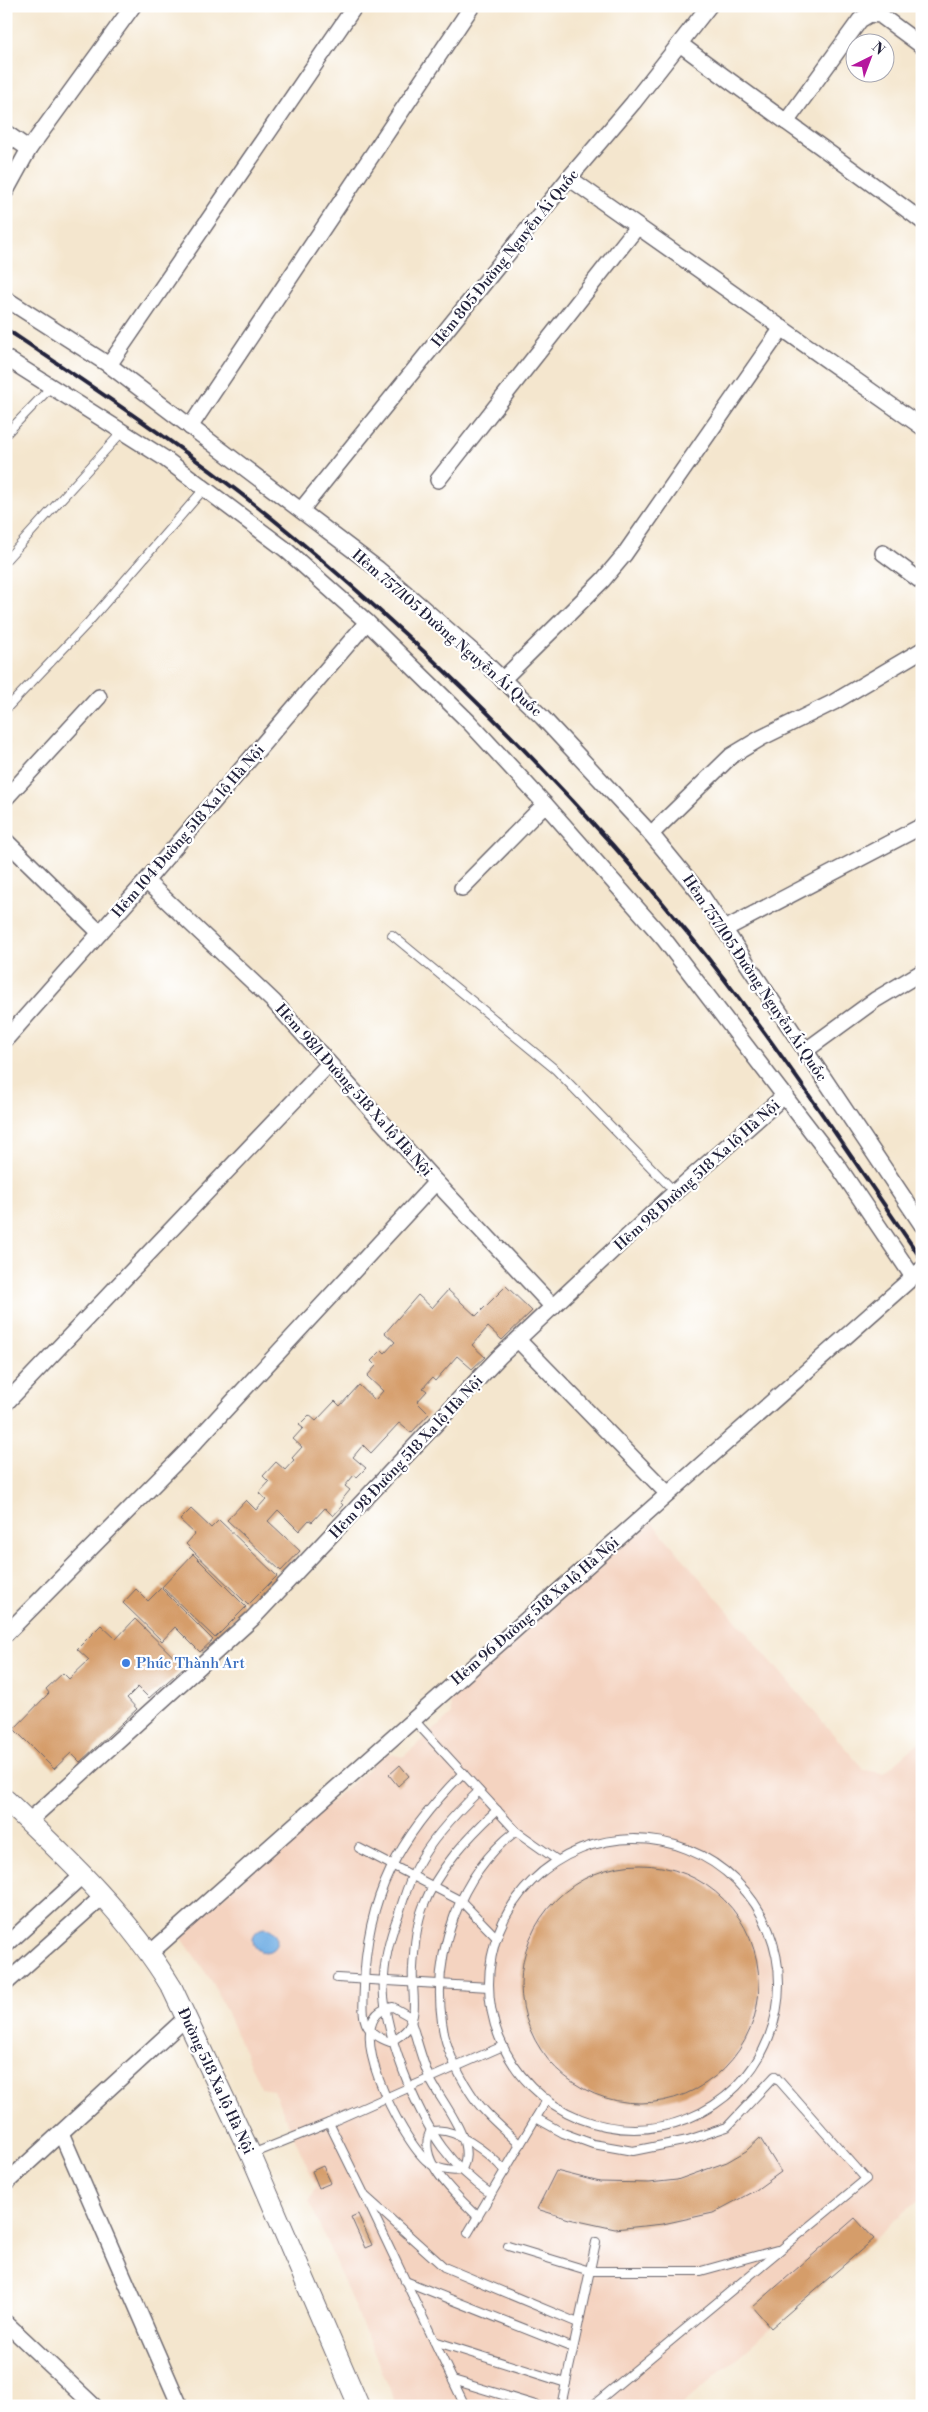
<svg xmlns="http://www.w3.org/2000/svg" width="928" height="2412" font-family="'Libre Bodoni',serif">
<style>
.built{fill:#f4d3c0}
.water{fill:#71aee4;stroke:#4a6890}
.building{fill:#d59d6a}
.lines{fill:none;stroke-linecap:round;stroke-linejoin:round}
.service-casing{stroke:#6c676e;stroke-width:10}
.minor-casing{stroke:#6c676e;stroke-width:18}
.tertiary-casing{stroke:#6c676e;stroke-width:22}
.service{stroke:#fff;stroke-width:8}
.minor{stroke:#fff;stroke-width:15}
.tertiary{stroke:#fff;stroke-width:20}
.rail{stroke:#22223b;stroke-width:4}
.shop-dot{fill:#3f7fe0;stroke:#fff;stroke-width:2}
.labels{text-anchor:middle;stroke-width:4.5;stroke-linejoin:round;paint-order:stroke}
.street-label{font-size:15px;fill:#22223b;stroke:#fff}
.shop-label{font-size:15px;fill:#366cbe;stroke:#fff;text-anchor:start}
</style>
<rect width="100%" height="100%" fill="#fff"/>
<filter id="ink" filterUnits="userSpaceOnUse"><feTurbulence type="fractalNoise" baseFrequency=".02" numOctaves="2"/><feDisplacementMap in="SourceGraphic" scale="10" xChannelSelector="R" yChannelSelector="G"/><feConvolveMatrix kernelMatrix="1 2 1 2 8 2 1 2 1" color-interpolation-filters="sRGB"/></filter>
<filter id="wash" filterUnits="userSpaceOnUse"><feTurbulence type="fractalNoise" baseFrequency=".0096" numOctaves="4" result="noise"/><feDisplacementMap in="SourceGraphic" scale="20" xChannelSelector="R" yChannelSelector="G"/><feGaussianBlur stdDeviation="1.12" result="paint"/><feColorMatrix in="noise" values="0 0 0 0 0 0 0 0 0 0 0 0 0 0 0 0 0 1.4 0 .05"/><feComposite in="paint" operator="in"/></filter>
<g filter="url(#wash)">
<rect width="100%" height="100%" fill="#f4e6ce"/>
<path class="built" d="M650 1520 864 1770 884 1773 922 1740V2197L681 2406H397L309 2201 316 2186 273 2090 261 2088 214 1985 180 1935 386 1753 403 1757 451 1715 450 1698Z"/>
<circle class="water" cx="265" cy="1940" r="12"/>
<g id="blocks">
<g class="building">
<path d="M506 1286 532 1311 502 1340 488 1327 472 1345 485 1357 472 1369 457 1356 435 1381 432 1378 423 1388 427 1391 417 1402 429 1414 411 1433 399 1423 371 1453 363 1445 353 1457 366 1468 357 1477 354 1475 345 1486 350 1490 340 1502 343 1505 333 1516 325 1508 312 1522 309 1520 299 1531 278 1510 268 1521 300 1551 281 1571 227 1520 246 1500 256 1510 266 1499 259 1493 269 1482 263 1476 276 1462 285 1470 294 1460 292 1458 302 1447 293 1439 303 1428 299 1425 309 1415 316 1421 335 1401 340 1406 359 1385 375 1400 383 1391 367 1376 376 1366 371 1361 382 1350 385 1353 395 1342 385 1333 418 1295 432 1308 448 1290 476 1316Z"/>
<path d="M191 1509 211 1528 219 1520 277 1576 248 1605 186 1544 195 1534 180 1520Z"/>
<path d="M193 1554 246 1607 215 1638 162 1587Z"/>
<path d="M161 1588 213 1640 200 1652 175 1627 162 1641 123 1603 136 1589 148 1601Z"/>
<path d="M135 1619 184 1667 149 1698 138 1687 127 1698 137 1709 80 1762 71 1753 54 1769 14 1729 49 1693 46 1689 63 1673 69 1679 89 1660 77 1649 101 1625 116 1639Z"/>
<path d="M400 1765 409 1776 398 1786 389 1775Z"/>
<circle cx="640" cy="1984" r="119"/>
<path d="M760 2138 781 2172 756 2190 713 2213 663 2224 615 2229 569 2219 537 2209 556 2171 600 2182 649 2183 677 2180 727 2162 746 2151Z"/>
<path d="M323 2166 331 2183 319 2188 312 2171Z"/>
<path d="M358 2214 372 2245 365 2248 351 2217Z"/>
<path d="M855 2218 874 2239 771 2328 753 2307Z"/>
</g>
</g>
</g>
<g filter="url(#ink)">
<use href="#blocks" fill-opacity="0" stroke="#6c676e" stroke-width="1"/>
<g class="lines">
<g class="service-casing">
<g id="service">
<path d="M6 434 50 388"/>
<path d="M6 560 122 432"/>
<path d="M6 709 87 624 204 489"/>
<path d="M392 935 556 1070 675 1192"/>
<path d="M413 1719 516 1831 557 1860"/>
<path d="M463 1773C399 1837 366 1896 364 1987 363 2015 359 2031 390 2042 396 2038 403 2035 408 2028 419 2012 411 1987 413 1968 414 1949 416 1925 423 1907 438 1869 467 1838 497 1810"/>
<path d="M479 1791C456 1813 432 1838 417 1866 408 1882 404 1899 398 1916 388 1942 382 1968 384 1997 387 2028 398 2059 410 2088 430 2134 449 2165 491 2194"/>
<path d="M516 1831C460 1874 432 1952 442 2022 445 2046 457 2072 470 2092 483 2113 503 2128 520 2145"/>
<circle cx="634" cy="1984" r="145"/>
<path d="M359 1848 461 1901 496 1937"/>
<path d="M337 1978 489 1987"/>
<path d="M393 2007 409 2016C416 2035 422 2062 430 2079 441 2102 479 2144 461 2170 451 2172 436 2169 428 2162 403 2142 334 2014 393 2007Z"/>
<path d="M536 2118 563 2133 593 2144 633 2151 688 2140 727 2127 775 2076 866 2179 592 2406"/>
<path d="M329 2123 503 2046"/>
<path d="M252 2154 329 2123 365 2196 444 2267 578 2323"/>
<path d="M367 2200 465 2406"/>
<path d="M478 2217C459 2197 416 2162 430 2132 452 2123 491 2155 505 2171"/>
<path d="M468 2233 547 2099"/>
<path d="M508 2246 590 2271H701L777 2250"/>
<path d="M405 2281 573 2348"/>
<path d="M434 2341 566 2383"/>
<path d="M453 2380 539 2406"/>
<path d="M561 2406 596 2242"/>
</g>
</g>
<g class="minor-casing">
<g id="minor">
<path d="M680 44C760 104 842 161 922 221"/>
<path d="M786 122 860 20 870 14 880 15 922 46"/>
<path d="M6 133 29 149"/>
<path d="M569 178 922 427"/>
<path d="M6 191 29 149 133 6"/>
<path d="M6 299 109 365 378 569 479 657 542 717 651 834 702 896 922 1225"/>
<path d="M6 358 164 458 285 549 367 622 469 722 545 804 664 939 838 1166 913 1277"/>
<path d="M109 365 355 6"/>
<path d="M190 427 472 6"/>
<path d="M438 480 637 227"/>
<path d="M301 510 569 178 633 103 709 6"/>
<path d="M883 553 922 582"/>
<path d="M502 680 603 580 624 555 782 328"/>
<path d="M6 798 99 697"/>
<path d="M651 834 731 756 761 738 834 702 922 650"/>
<path d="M6 841 100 933"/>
<path d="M146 881 274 1002 436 1182 553 1307"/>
<path d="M462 888 545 804"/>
<path d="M725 929 922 826"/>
<path d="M6 1039 146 881 367 622"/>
<path d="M805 1051 875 1000 922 972"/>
<path d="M518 1340 668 1494"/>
<path d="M6 1403 329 1064"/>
<path d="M6 1634 188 1450 436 1182"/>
<path d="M29 1821 252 1619 499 1357 675 1192 785 1095"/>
<path d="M6 1945 84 1874"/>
<path d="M149 1954 922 1269"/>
<path d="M6 1983 103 1896"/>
<path d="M61 2133 180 2406"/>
<path d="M6 2183 187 2017"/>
<path d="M6 2323 94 2406"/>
</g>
</g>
<g class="tertiary-casing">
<path id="tertiary" d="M6 1800C67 1858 129 1916 172 1988L251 2155 359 2406"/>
</g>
<use href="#service" class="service"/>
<use href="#minor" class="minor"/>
<use href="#tertiary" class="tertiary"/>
<path class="rail" d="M6 329C103 394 201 459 291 534 436 655 571 790 691 937 774 1039 847 1151 922 1260"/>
</g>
</g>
<circle class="shop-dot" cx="126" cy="1663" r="5"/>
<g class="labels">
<g class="street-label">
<text transform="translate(505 258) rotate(-51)" y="5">Hẻm 805 Đường Nguyễn Ái Quốc</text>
<text transform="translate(447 633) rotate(41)" y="5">Hẻm 757/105 Đường Nguyễn Ái Quốc</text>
<text transform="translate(188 831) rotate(-49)" y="5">Hẻm 104 Đường 518 Xa lộ Hà Nội</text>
<text transform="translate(755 978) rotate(56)" y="5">Hẻm 757/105 Đường Nguyễn Ái Quốc</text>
<text transform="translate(354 1090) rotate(48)" y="5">Hẻm 98/1 Đường 518 Xa lộ Hà Nội</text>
<text transform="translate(697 1175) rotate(-42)" y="5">Hẻm 98 Đường 518 Xa lộ Hà Nội</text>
<text transform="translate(406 1457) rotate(-47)" y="5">Hẻm 98 Đường 518 Xa lộ Hà Nội</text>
<text transform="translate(535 1611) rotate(-41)" y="5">Hẻm 96 Đường 518 Xa lộ Hà Nội</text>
<text transform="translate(216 2081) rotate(65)" y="5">Đường 518 Xa lộ Hà Nội</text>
</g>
<g class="shop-label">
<text x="136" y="1668">Phúc Thành Art</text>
</g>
</g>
<rect width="928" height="2412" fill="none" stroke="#fff" stroke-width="25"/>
<g transform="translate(870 58) rotate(42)"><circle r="24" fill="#ffffff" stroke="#a7a7b1"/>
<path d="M0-4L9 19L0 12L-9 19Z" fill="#b5179e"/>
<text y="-8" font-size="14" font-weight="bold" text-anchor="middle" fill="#22223b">N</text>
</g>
</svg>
